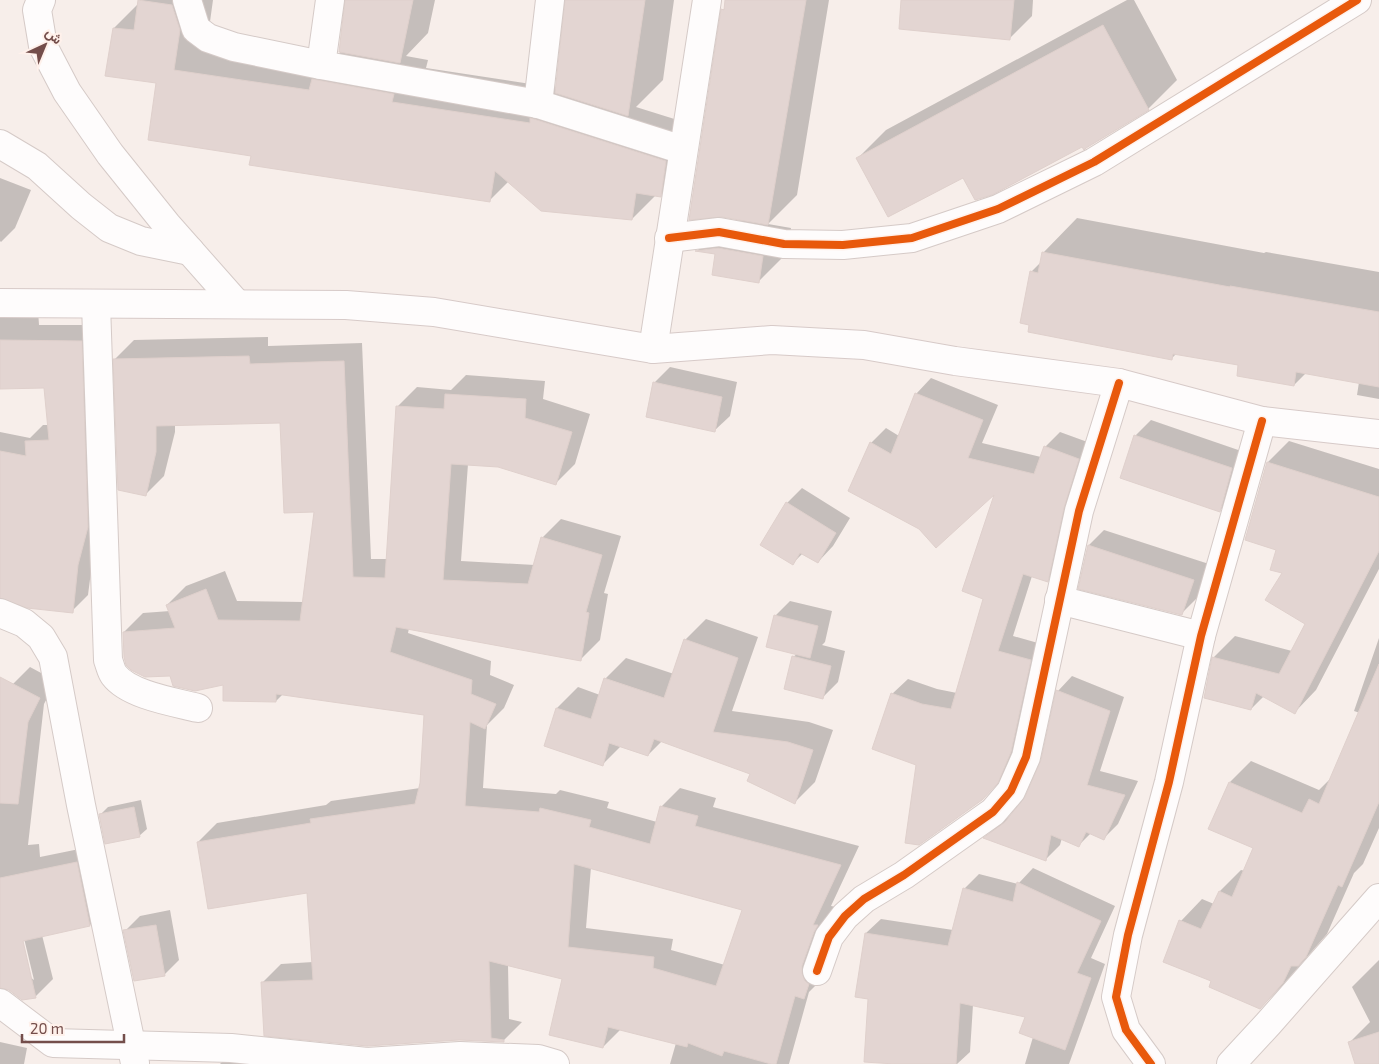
<svg xmlns="http://www.w3.org/2000/svg" width="1379" height="1064" font-family="'Exo 2',Vazirmatn,sans-serif">
<style>
.shadow{fill:#0003;fill-rule:evenodd}
.building{fill:#e3d5d2;stroke:#dfd0cc;fill-rule:evenodd}
.lines{fill:none;stroke-linecap:round;stroke-linejoin:round}
.minor-casing{stroke:#d5cac7;stroke-width:30}
.secondary-casing{stroke:#d7cac8;stroke-width:30}
.minor{stroke:#fefcfc;stroke-width:28}
.secondary{stroke:#fefcfc;stroke-width:28}
.cycleway-casing{stroke:#fff1eb;stroke-width:11}
.cycleway{stroke:#e8590c;stroke-width:8}
</style>
<rect width="100%" height="100%" fill="#f7eeea"/>
<g class="shadow">
<path d="M140 0H213L208 36 337 55 340 53 346 0H435L428 33 406 56 428 60 426 68 557 88 567 0H674L663 80 636 107 700 127 695 161 660 195H656L632 219 509 181 490 200 252 155 157 82 114 28 139 3Z"/>
<path d="M733 0H829L797 195 768 224 791 228 787 253 758 282 716 253 698 250 725 222 744 220 723 10Z"/>
<path d="M903 0H1033L1032 16 1010 38Z"/>
<path d="M1127 0H1134L1177 80 1148 109 1084 148 1083 145 964 176 858 158 886 130Z"/>
<path d="M0 178 31 190 15 228 1 242 0 241Z"/>
<path d="M1077 218 1264 253 1266 252 1379 272V399L1357 395 1359 382 1306 373 1294 385 1240 364 1177 353 1171 359 1031 272 1041 262 1043 253Z"/>
<path d="M38 310 39 325H97L94 548 88 595 72 611 0 596V432L30 438 43 425H49L45 387 0 388V313Z"/>
<path d="M268 337V346L362 343 371 559H387L398 406 417 387 451 390 466 375 545 381 543 399 590 414 575 464 556 483 498 466 468 464 461 561 535 565 542 538 561 519 621 536 604 593 608 594 600 640 581 659 409 628 408 633 491 661 490 675 514 685 504 708 487 725 483 788 556 794 560 790 609 802 607 808 657 822 661 807 680 788 716 798 713 807 859 846 831 906 836 907 823 978 809 992 789 1064H670L676 1043 621 1029 603 1047 564 978 508 964 509 1019 522 1022 503 1041 459 1039 262 983 281 964 313 962 308 891 198 842 217 823 326 805 331 801 420 788 425 714 283 694 276 701 224 683 171 674 124 632 143 613 170 611 167 605 186 586 225 571 237 601 304 602 315 511 282 422 175 424V432L164 476 145 495 115 359 134 340ZM591 867 744 909 725 965 671 950 673 939 586 928Z"/>
<path d="M670 367 737 382 730 416 714 431 648 416 655 382Z"/>
<path d="M931 378 998 405 982 443 1041 457 1045 447 1060 432 1093 444 1062 565 1047 580 1032 576 1013 636 1045 645 1012 766 997 784 918 764 892 694 908 679 937 689 957 693 984 598 997 491 919 528 850 491 871 443 886 428 899 436 916 394Z"/>
<path d="M1151 420 1247 453 1235 496 1219 511 1122 477 1136 435Z"/>
<path d="M1289 441 1379 469V569L1316 690 1295 712 1264 696 1251 709 1205 697 1214 657 1235 636 1292 651 1306 624 1284 573 1278 549 1268 462Z"/>
<path d="M802 488 850 518 833 546 818 562 803 553 792 564 787 503Z"/>
<path d="M1104 530 1209 564 1197 598 1181 614 1089 545Z"/>
<path d="M790 601 832 611 825 642 822 645 845 651 838 682 823 697 793 657 797 654 775 616Z"/>
<path d="M706 619 758 637 732 711 809 722 833 730 815 782 795 802 752 773 662 741 648 755 621 746 603 764 545 745 557 708 578 687 600 695 605 679 626 658 674 674 685 640Z"/>
<path d="M1379 638V828L1363 864 1354 873 1327 934 1282 986 1260 1008 1213 980 1181 921 1202 899 1214 904 1220 891 1241 870 1245 871 1255 848 1230 782 1251 761 1319 790 1332 777 1360 713 1354 711Z"/>
<path d="M30 667 56 681 44 704 28 845 39 844 40 857 94 846 107 908 90 925 42 935 53 979 36 996 22 999 10 989 0 987V709L13 684ZM23 934 34 980 30 977 21 935Z"/>
<path d="M1072 676 1124 697 1100 771 1138 781 1118 824 1103 839 1091 833 1079 845 1062 838 1060 845 1046 859 985 838 999 824 1014 813 1026 798 1042 761 1058 691Z"/>
<path d="M141 800 147 829 139 836 100 815 108 807Z"/>
<path d="M1033 868 1115 906 1091 958 1105 964 1069 1064H1025L1033 1037 1026 1016 973 1005 970 1052 957 1064H915L869 998 866 933 881 919 953 930 964 889 979 874 1018 884Z"/>
<path d="M170 910 179 960 164 975 125 931 140 916Z"/>
<path d="M1379 960V1064H1357L1349 1043 1370 1022 1352 987Z"/>
<path d="M0 1042 27 1048 24 1064H0Z"/>
<path d="M238 1046 513 1064H220Z"/>
</g>
<g class="building">
<path d="M138 0 172 5 180 30 174 70 309 90 312 79 394 94 392 102 530 123V118L534 119 666 161 661 197 636 193 632 220 541 211 495 171 490 202 249 165 251 156 148 140 156 83 105 76 113 28 134 30Z"/>
<path d="M345 0H413L400 63 339 52Z"/>
<path d="M565 0H645L628 116 555 93Z"/>
<path d="M725 0H806L768 225 722 217 689 220 721 9 724 10Z"/>
<path d="M901 0H1014L1010 40 899 29Z"/>
<path d="M1103 25 1149 110 1086 148 1084 150 1082 147 992 195 975 200 963 178 888 217 856 158Z"/>
<path d="M718 248 763 256 759 283 712 275 715 254 695 251Z"/>
<path d="M1042 252 1230 287V286L1379 312V387L1296 372 1294 386 1237 376 1238 365 1173 354 1172 360 1028 332 1029 325 1020 323 1030 271 1038 273Z"/>
<path d="M0 340 82 341 88 527 78 565 73 613 27 608 0 598V451L26 456 25 441 49 440 44 388 0 389Z"/>
<path d="M249 356 250 364 344 361 353 577 385 578 396 406 444 409 445 394 526 399 525 418 572 432 556 485 498 467 451 464 443 580 528 584 541 537 602 555 586 612 589 613 581 661 396 627 390 652 472 680 471 694 496 704 485 729 470 722 465 806 539 812 540 808 591 820 589 827 650 844 660 806 698 816 695 826 841 865 813 925H818L814 932 802 966V973L805 981 809 984 804 999 795 996 776 1064H771L724 1051 722 1056 688 1043 687 1047 608 1027 603 1048 549 1035 562 979 489 961 491 1038 504 1040V1042L459 1040 367 1046 264 1036 261 982 313 980 307 893 208 909 197 842 311 823 310 819 415 804 420 783 424 715 276 694V702L223 701V685L195 691 173 686 170 676 145 677 131 670 126 665 124 657 123 632 175 628 166 605 206 589 218 620 300 621 314 512 284 513 280 423 156 426V452L146 496 118 490 113 359ZM574 864 742 910 716 986 653 968 654 957 568 947Z"/>
<path d="M653 382 722 397 715 432 646 417Z"/>
<path d="M915 393 983 420 968 458 1034 474 1044 446 1079 459 1064 508 1048 582 1023 574 998 651 1031 660 1011 752 998 783 982 800 919 845 905 843 916 765 872 749 891 693 922 704 951 709 983 599 962 591 994 495 936 548 919 529 848 491 870 442 891 454Z"/>
<path d="M1134 435 1232 468 1220 512 1120 478Z"/>
<path d="M1267 462 1379 497V551L1295 714 1256 693 1251 710 1204 698 1212 657 1279 674 1305 624 1265 600 1282 573 1270 570 1276 550 1245 540Z"/>
<path d="M786 502 836 533 818 563 800 553 793 565 760 545Z"/>
<path d="M1088 545 1194 580 1182 615 1078 589Z"/>
<path d="M774 615 818 626 810 658 766 647Z"/>
<path d="M684 639 738 658 713 732 788 742 813 750 795 804 747 781 750 774 654 739 648 756 609 743 603 766 544 746 556 708 591 719 604 678 664 698Z"/>
<path d="M792 656 831 666 823 699 784 689Z"/>
<path d="M1379 664V802L1342 887 1338 885 1306 957 1298 966H1291L1283 983 1260 1009 1209 987 1211 981 1163 962 1179 920 1201 929 1219 891 1232 897 1253 848 1208 829 1229 782 1302 813 1309 799 1319 804Z"/>
<path d="M0 677 40 698 28 722 18 804 0 803Z"/>
<path d="M1056 690 1110 711 1087 785 1125 795 1104 840 1086 832 1079 847 1051 835 1046 861 983 838 1005 822 1025 797 1041 760Z"/>
<path d="M134 807 140 837 105 844 99 814Z"/>
<path d="M77 862 90 926 23 941 36 998 22 1000 9 990 0 988V878Z"/>
<path d="M1017 882 1101 921 1077 973 1091 978 1065 1050 1019 1033 1025 1017 960 1003 956 1064H895L864 1062 868 999 855 997 865 933 948 946 963 888 1013 902Z"/>
<path d="M156 925 165 976 134 981 123 930Z"/>
<path d="M1379 1032V1064H1355L1348 1042Z"/>
</g>
<g class="lines">
<g class="minor-casing">
<g id="minor">
<path d="M41 0 37 10 43 46 67 92 110 154 167 225 236 303"/>
<path d="M187 0 196 29 208 38 234 47 321 65 538 104 683 150"/>
<path d="M321 65 330 0"/>
<path d="M538 104 550 0"/>
<path d="M0 144 37 166 81 206 109 228 141 241 190 251"/>
<path d="M669 238 719 232 784 244 843 245 912 238 998 209 1094 162 1357 0"/>
<path d="M96 304 108 660C110 665 111 671 114 675 129 695 174 702 198 708"/>
<path d="M653 349 707 0"/>
<path d="M1059 600 1201 636"/>
<path d="M0 613 24 623 41 637 53 657 81 805 135 1063"/>
<path d="M817 971 829 937 845 916 864 899 904 875 993 812 1011 791 1026 757 1079 511 1119 383"/>
<path d="M0 1003 53 1043 231 1048 367 1062 460 1056 538 1059 555 1064"/>
<path d="M1151 1064 1126 1030 1116 997 1128 935 1169 782 1201 636 1262 421"/>
<path d="M1231 1064 1268 1024 1379 898"/>
</g>
</g>
<g class="secondary-casing">
<path id="secondary" d="M0 303 346 305 434 312 653 349 772 340 864 345 955 361 1119 383 1262 421 1379 434"/>
</g>
<use href="#minor" class="minor"/>
<use href="#secondary" class="secondary"/>
<g class="cycleway-casing">
<g id="cycleway">
<path d="M669 238 719 232 784 244 843 245 912 238 998 209 1094 162 1357 0"/>
<path d="M817 971 829 937 845 916 864 899 904 875 993 812 1011 791 1026 757 1079 511 1119 383"/>
<path d="M1151 1064 1126 1030 1116 997 1128 935 1169 782 1201 636 1262 421"/>
</g>
</g>
<use href="#cycleway" class="cycleway"/>
</g>
<g transform="translate(45 45) rotate(44)" stroke="#fff1eb" stroke-width="4" paint-order="stroke">
<path d="M0-4L9 19L0 12L-9 19Z" fill="#744e4b"/>
<text y="-8" font-size="14" font-weight="bold" text-anchor="middle" fill="#744e4b">ش</text>
</g>
<path d="M22 1034v8h102v-8" fill="none" stroke="#744e4b" stroke-width="2.5"/>
<text x="30" y="1034" font-size="15" fill="#744e4b" stroke="#fff1eb" stroke-width="4" paint-order="stroke">20 m</text>
</svg>
